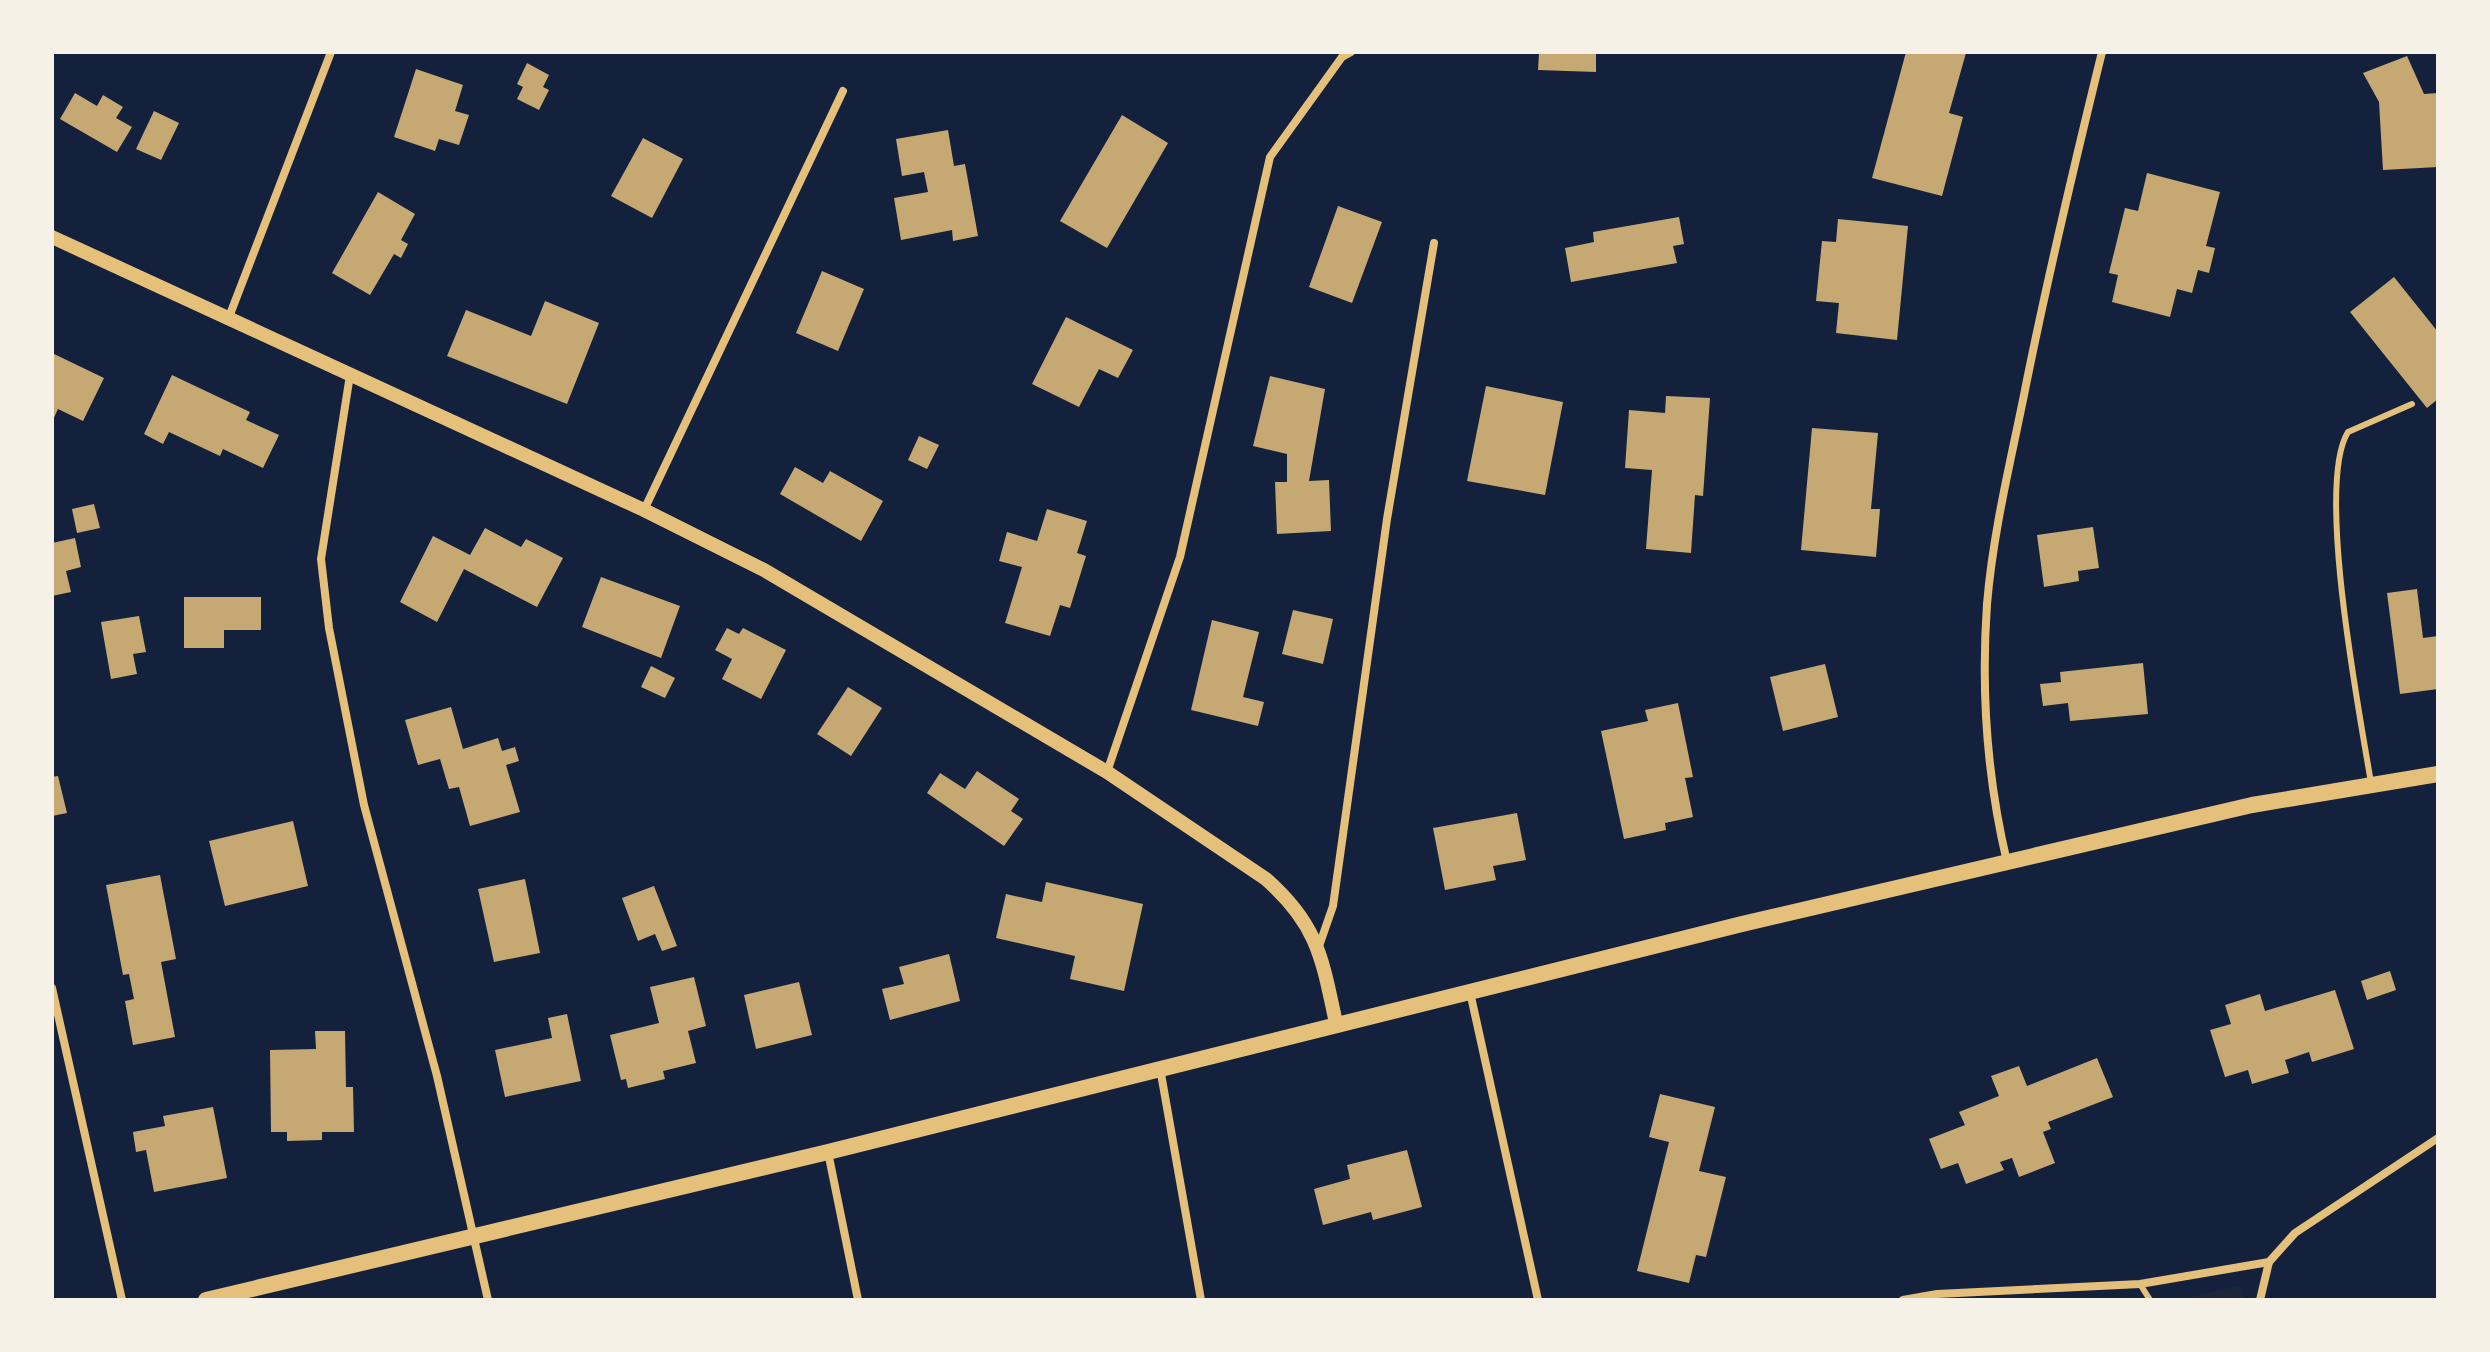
<svg xmlns="http://www.w3.org/2000/svg" width="2490" height="1352" font-family="Lato,sans-serif">
<style>
.green{fill:#1d2539}
.building{fill:#c6a872}
.lines{fill:none;stroke-linecap:round;stroke-linejoin:round}
.service{stroke:#e5c07b;stroke-width:6}
.minor{stroke:#e5c07b;stroke-width:8}
.tertiary{stroke:#e5c07b;stroke-width:14}
.secondary{stroke:#e5c07b;stroke-width:16}
</style>
<rect width="100%" height="100%" fill="#14213d"/>
<path class="green" d="M2238 1286 2242 1289 2243 1300H2177Z"/>
<g class="building">
<path d="M1539 52H1596V72L1538 70Z"/>
<path d="M1906 52 1966 53 1949 113 1963 117 1942 196 1872 178Z"/>
<path d="M2407 56 2424 94 2438 93V167L2383 170 2379 102 2363 73Z"/>
<path d="M527 63 549 75 543 87 549 90 539 110 517 99 523 87 517 84Z"/>
<path d="M416 69 463 85 455 111 469 115 459 145 439 139 435 151 394 137Z"/>
<path d="M75 93 97 106 103 95 123 107 116 118 132 127 117 152 60 119Z"/>
<path d="M154 111 179 123 161 160 136 149Z"/>
<path d="M1122 115 1168 143 1107 248 1060 221Z"/>
<path d="M948 130 954 166 965 164 978 236 953 241 952 230 901 240 894 198 928 192 924 172 902 176 896 139Z"/>
<path d="M643 138 683 159 652 218 611 196Z"/>
<path d="M2147 173 2220 192 2206 246 2215 248 2209 273 2198 270 2192 293 2177 289 2170 317 2112 302 2118 275 2109 273 2125 208 2138 211Z"/>
<path d="M378 192 415 214 401 240 408 244 401 258 394 254 370 295 332 273Z"/>
<path d="M1338 206 1382 222 1352 303 1309 287Z"/>
<path d="M1679 217 1684 244 1673 246 1677 263 1571 282 1565 248 1594 242 1593 232Z"/>
<path d="M1838 219 1908 226 1897 340 1836 333 1839 303 1816 301 1822 241 1836 242Z"/>
<path d="M822 271 864 289 838 351 796 333Z"/>
<path d="M2394 277 2438 332V399L2427 408 2350 312Z"/>
<path d="M545 301 599 323 567 404 447 356 466 310 531 336Z"/>
<path d="M1066 317 1133 350 1118 378 1099 369 1079 407 1032 384Z"/>
<path d="M52 353 104 378 83 421 58 409 52 422Z"/>
<path d="M172 375 250 412 246 420 279 435 263 468 223 449 220 456 169 432 163 444 144 434Z"/>
<path d="M1270 376 1325 389 1309 481 1329 480 1331 531 1277 534 1275 482H1287V454L1253 446Z"/>
<path d="M1486 386 1563 402 1545 495 1467 481Z"/>
<path d="M1666 396 1710 398 1703 496 1695 495 1691 553 1646 549 1652 470 1625 468 1629 410 1665 413Z"/>
<path d="M1812 428 1878 433 1871 509H1880L1876 557 1801 550Z"/>
<path d="M919 436 939 445 927 469 908 460Z"/>
<path d="M795 467 823 483 830 471 883 501 861 541 780 494Z"/>
<path d="M94 504 100 528 77 533 72 509Z"/>
<path d="M1047 509 1087 521 1077 553 1086 556 1070 608 1060 605 1050 636 1005 623 1022 567 999 561 1007 532 1037 541Z"/>
<path d="M2093 527 2099 568 2078 571 2079 581 2044 587 2037 535Z"/>
<path d="M485 528 521 547 526 539 563 558 537 607 464 569 437 622 400 602 433 536 470 555Z"/>
<path d="M75 538 81 567 66 571 71 592 52 596V543Z"/>
<path d="M601 577 680 606 661 658 582 627Z"/>
<path d="M2417 589 2423 638 2438 636V689L2400 694 2387 593Z"/>
<path d="M184 597H261V630H224V648H184Z"/>
<path d="M1293 610 1333 619 1323 664 1282 654Z"/>
<path d="M139 616 146 652 133 654 137 674 111 679 101 622Z"/>
<path d="M1212 620 1259 632 1243 697 1264 702 1258 726 1191 710Z"/>
<path d="M727 628 739 634 743 628 786 650 761 699 722 679 732 659 715 650Z"/>
<path d="M2143 663 2148 714 2070 721 2068 703 2043 706 2040 684 2061 682 2060 672Z"/>
<path d="M1825 664 1838 717 1783 731 1770 677Z"/>
<path d="M651 666 675 678 665 698 641 687Z"/>
<path d="M848 687 882 708 851 756 817 734Z"/>
<path d="M1678 703 1693 777 1685 778 1693 817 1665 823 1666 830 1624 839 1601 731 1648 721 1645 710Z"/>
<path d="M451 707 463 749 498 738 502 751 515 747 519 761 506 765 520 812 470 826 459 787 449 789 440 759 418 765 405 720Z"/>
<path d="M977 771 1019 799 1011 811 1023 819 1004 846 927 793 940 773 965 789Z"/>
<path d="M58 776 67 813 52 816V777Z"/>
<path d="M1517 813 1526 860 1493 866 1496 880 1445 890 1433 828Z"/>
<path d="M293 821 308 886 225 906 209 841Z"/>
<path d="M160 875 176 959 161 962 175 1037 133 1045 125 1001 134 999 129 974 123 975 106 885Z"/>
<path d="M525 879 540 953 494 962 478 889Z"/>
<path d="M1046 882 1143 904 1124 991 1070 979 1075 956 996 938 1006 894 1042 902Z"/>
<path d="M654 886 677 946 662 951 655 934 638 941 622 898Z"/>
<path d="M949 954 960 1001 890 1020 882 989 904 984 899 967Z"/>
<path d="M2390 971 2396 990 2367 1000 2361 981Z"/>
<path d="M694 977 706 1026 688 1031 696 1063 663 1071 665 1079 628 1088 626 1079 621 1080 610 1035 659 1023 650 987Z"/>
<path d="M799 982 812 1035 756 1049 744 995Z"/>
<path d="M2335 990 2354 1049 2312 1062 2309 1052 2285 1060 2289 1073 2252 1084 2248 1070 2225 1077 2210 1030 2231 1024 2225 1005 2260 994 2265 1011Z"/>
<path d="M567 1014 581 1081 505 1097 495 1050 552 1038 548 1018Z"/>
<path d="M315 1031H345L346 1087H353L354 1132H322V1140L287 1141V1132H271L270 1050 316 1049Z"/>
<path d="M2097 1058 2113 1097 2048 1122 2051 1129 2043 1132 2055 1163 2019 1177 2012 1158 2000 1162 2004 1170 1966 1184 1958 1163 1941 1169 1929 1139 1965 1125 1959 1112 1999 1096 1991 1076 2019 1066 2027 1086Z"/>
<path d="M1660 1094 1715 1107 1699 1171 1726 1177 1706 1257 1696 1255 1689 1283 1637 1271 1669 1142 1649 1137Z"/>
<path d="M213 1107 227 1178 154 1192 146 1150 136 1152 133 1132 165 1126 163 1116Z"/>
<path d="M1407 1150 1422 1207 1373 1220 1371 1212 1323 1225 1314 1189 1350 1179 1347 1165Z"/>
</g>
<g class="lines">
<g class="service">
<path d="M2371 783C2360 715 2315 485 2348 432L2412 404"/>
<path d="M2140 1284 2150 1300"/>
</g>
<g class="minor">
<path d="M229 317 331 52"/>
<path d="M350 375 321 559 329 628 364 805 437 1076 488 1300"/>
<path d="M644 510 843 91"/>
<path d="M1107 772 1180 557 1270 157 1342 57 1351 52"/>
<path d="M2007 862C1987 778 1981 690 1987 604 1993 533 2010 464 2024 395 2047 279 2074 166 2102 52"/>
<path d="M1318 949 1333 906 1387 519 1434 243"/>
<path d="M52 988 122 1300"/>
<path d="M1470 992 1538 1300"/>
<path d="M1160 1068 1201 1300"/>
<path d="M828 1152 858 1300"/>
<path d="M1903 1300 1937 1294 2140 1284 2269 1262"/>
<path d="M2260 1300 2269 1262 2295 1233 2438 1138"/>
</g>
<path class="tertiary" d="M52 237 644 510 764 570 1107 772 1266 879C1318 925 1322 958 1336 1023"/>
<path class="secondary" d="M206 1300 828 1152 1742 924 2252 805 2438 774"/>
</g>
<rect width="2490" height="1352" fill="none" stroke="#f6f1e7" stroke-width="108"/>
</svg>
